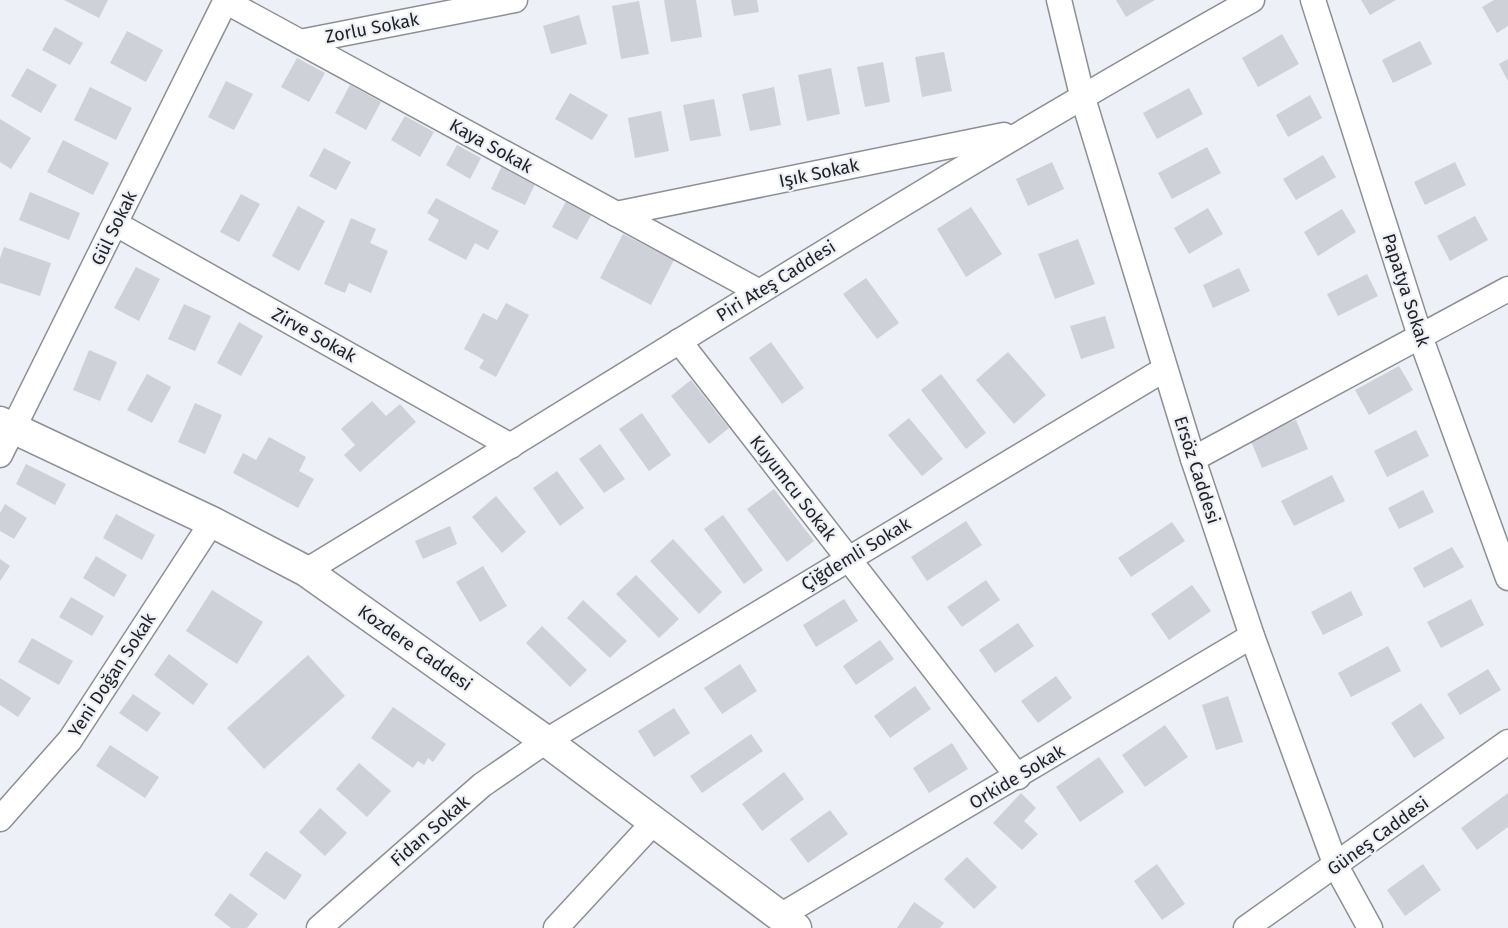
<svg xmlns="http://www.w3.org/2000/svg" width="1508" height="928" font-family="'Fira Sans',sans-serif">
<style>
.building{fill:#ced1d7}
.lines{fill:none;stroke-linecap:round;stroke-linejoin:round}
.minor-casing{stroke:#8c8f94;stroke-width:27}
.tertiary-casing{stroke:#8c8f94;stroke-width:33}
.minor{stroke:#fff;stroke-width:24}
.tertiary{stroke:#fff;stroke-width:30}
.labels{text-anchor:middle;stroke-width:4.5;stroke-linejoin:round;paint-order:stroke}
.street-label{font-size:18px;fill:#1f2022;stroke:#edf0f7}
</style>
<rect width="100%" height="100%" fill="#edf0f7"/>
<g class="building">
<path d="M64 0H108L99 18Z"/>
<path d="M664 0H696L702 37 671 42Z"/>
<path d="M731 0H757L759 12 734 16Z"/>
<path d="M1116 0H1155L1126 17Z"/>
<path d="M1361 0H1396L1370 15Z"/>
<path d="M1494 0H1508V26L1497 33 1482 7Z"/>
<path d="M639 1 649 54 621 59 612 6Z"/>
<path d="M579 15 587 44 551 54 543 26Z"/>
<path d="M55 27 83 43 70 65 42 50Z"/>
<path d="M127 31 163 50 146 82 110 63Z"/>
<path d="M1282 34 1299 64 1258 87 1242 58Z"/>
<path d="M1420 41 1432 64 1393 83 1382 60Z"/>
<path d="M944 52 952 91 922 97 915 57Z"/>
<path d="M297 58 325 73 309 102 281 87Z"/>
<path d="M1508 59V81L1499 64Z"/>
<path d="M883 62 890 102 865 107 857 67Z"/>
<path d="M27 68 57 85 41 113 11 96Z"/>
<path d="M831 68 840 114 807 121 798 75Z"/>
<path d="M226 81 253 94 234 130 208 117Z"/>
<path d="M350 85 381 102 366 130 335 113Z"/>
<path d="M90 87 132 108 116 140 74 120Z"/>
<path d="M774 87 781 125 750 131 742 94Z"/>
<path d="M1189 88 1203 114 1157 139 1143 113Z"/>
<path d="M570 93 608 115 592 140 555 119Z"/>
<path d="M1310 95 1322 118 1288 137 1276 115Z"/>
<path d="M714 99 721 136 690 141 683 105Z"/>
<path d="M661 111 669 151 635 158 628 118Z"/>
<path d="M405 116 434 132 420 157 391 140Z"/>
<path d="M0 119 31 138 11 169 0 162Z"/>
<path d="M63 140 109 163 93 195 47 172Z"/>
<path d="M457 145 481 158 470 179 446 165Z"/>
<path d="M1207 147 1221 173 1172 199 1158 173Z"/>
<path d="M324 148 351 162 336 190 309 176Z"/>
<path d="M1323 155 1336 177 1296 200 1283 179Z"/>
<path d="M1052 162 1064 189 1028 206 1016 179Z"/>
<path d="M1455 162 1466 185 1425 205 1414 182Z"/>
<path d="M502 166 536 182 525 205 491 189Z"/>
<path d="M30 192 80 213 69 240 19 220Z"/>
<path d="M241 194 260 204 239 242 220 232Z"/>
<path d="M436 198 499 231 488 250 475 243 466 260 428 240 439 220 427 213Z"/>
<path d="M568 198 593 212 577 240 552 227Z"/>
<path d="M298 206 325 221 299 271 272 256Z"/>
<path d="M971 207 1002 254 966 277 937 229Z"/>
<path d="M1208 208 1223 234 1189 254 1174 228Z"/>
<path d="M1342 209 1356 232 1318 256 1304 232Z"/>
<path d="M1475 216 1488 240 1450 261 1437 236Z"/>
<path d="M351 218 376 229 370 243 388 251 371 293 349 283 345 293 324 284Z"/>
<path d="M623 234 674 260 651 305 600 278Z"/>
<path d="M1078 239 1095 284 1055 299 1038 254Z"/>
<path d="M4 247 51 263 40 296 0 283V258Z"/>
<path d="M136 267 160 279 139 321 114 308Z"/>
<path d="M1239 268 1250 291 1213 308 1203 285Z"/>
<path d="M1367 274 1378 296 1338 316 1327 294Z"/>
<path d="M866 278 899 323 877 339 843 294Z"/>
<path d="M506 303 529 315 496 377 479 368 484 360 464 349 483 313 497 320Z"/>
<path d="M184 304 211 316 195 351 168 339Z"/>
<path d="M1105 316 1115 348 1081 359 1070 326Z"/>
<path d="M239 322 263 336 241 376 217 363Z"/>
<path d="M771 342 804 388 782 404 749 358Z"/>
<path d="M89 350 117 362 100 401 73 390Z"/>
<path d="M1008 352 1046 395 1014 424 976 380Z"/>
<path d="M1399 366 1413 390 1369 415 1355 390Z"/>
<path d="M147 374 171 387 152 423 127 410Z"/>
<path d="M941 374 986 433 966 449 921 390Z"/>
<path d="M691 380 729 428 709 444 671 396Z"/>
<path d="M372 401 386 416 400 404 416 422 360 472 344 455 355 445 341 429Z"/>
<path d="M195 403 222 415 205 454 178 442Z"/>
<path d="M642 413 671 455 649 471 619 429Z"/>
<path d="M909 418 943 459 922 476 888 435Z"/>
<path d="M1296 420 1308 449 1262 468 1250 439Z"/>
<path d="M1416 430 1429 456 1387 477 1374 451Z"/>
<path d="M269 437 306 457 299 471 314 479 298 508 233 473 243 453 256 460Z"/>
<path d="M600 444 625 479 604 493 579 459Z"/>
<path d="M26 464 66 484 55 505 16 484Z"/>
<path d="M557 471 584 508 560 526 533 488Z"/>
<path d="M1332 475 1345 501 1294 526 1281 501Z"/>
<path d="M774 489 814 541 787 562 747 509Z"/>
<path d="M1423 490 1434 512 1399 529 1388 508Z"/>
<path d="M496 496 526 532 502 553 472 517Z"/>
<path d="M5 504 27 518 14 539 0 531V513Z"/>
<path d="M116 514 155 535 142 560 103 538Z"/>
<path d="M723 515 763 570 744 584 704 529Z"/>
<path d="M966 521 982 545 927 581 911 557Z"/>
<path d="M1172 522 1185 541 1131 577 1118 558Z"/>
<path d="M450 526 457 544 423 559 415 541Z"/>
<path d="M673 539 722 592 699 614 650 561Z"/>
<path d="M1452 547 1464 567 1424 588 1413 568Z"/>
<path d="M96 556 127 575 114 597 83 578Z"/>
<path d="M0 559 10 566 0 581Z"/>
<path d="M483 566 507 606 480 622 456 582Z"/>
<path d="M636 575 679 619 659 638 616 594Z"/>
<path d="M986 580 1000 600 962 627 947 607Z"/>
<path d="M1192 585 1211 611 1169 640 1151 614Z"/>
<path d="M212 590 263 622 237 664 186 631Z"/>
<path d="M1351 591 1363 615 1323 635 1311 612Z"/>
<path d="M71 597 104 616 92 636 59 617Z"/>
<path d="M844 599 858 621 816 647 803 625Z"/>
<path d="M1471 599 1484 625 1441 648 1427 622Z"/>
<path d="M583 600 627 641 610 658 567 618Z"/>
<path d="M1018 623 1034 646 995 673 979 650Z"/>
<path d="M542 626 587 670 570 687 526 643Z"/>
<path d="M32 638 73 661 59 685 18 662Z"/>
<path d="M880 640 894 659 856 685 843 666Z"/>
<path d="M1388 646 1401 671 1351 697 1338 673Z"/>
<path d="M169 654 208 684 193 705 154 675Z"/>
<path d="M308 655 345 696 264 769 227 728Z"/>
<path d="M740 664 757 691 722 714 704 688Z"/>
<path d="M1488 669 1501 690 1460 715 1447 694Z"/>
<path d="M1056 676 1072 698 1038 723 1021 701Z"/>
<path d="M0 678 31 698 18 717 0 705Z"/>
<path d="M915 686 931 709 890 738 874 716Z"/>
<path d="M133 694 161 713 147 732 119 713Z"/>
<path d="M1228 696 1243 742 1216 750 1202 705Z"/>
<path d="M1421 703 1445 738 1414 758 1391 723Z"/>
<path d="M393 707 446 744 433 762 428 758 424 765 418 761 413 768 371 738Z"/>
<path d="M674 708 690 733 654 757 638 731Z"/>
<path d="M1165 725 1188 757 1145 787 1122 755Z"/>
<path d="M751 734 763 751 702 793 690 776Z"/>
<path d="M952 743 968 769 929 793 913 768Z"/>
<path d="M110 745 159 777 145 798 96 766Z"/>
<path d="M1099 757 1124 792 1080 822 1056 787Z"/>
<path d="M359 763 391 791 367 817 336 789Z"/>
<path d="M784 772 804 799 762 831 742 804Z"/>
<path d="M1021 793 1036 808 1024 821 1038 834 1022 850 993 823Z"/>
<path d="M1508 793V827L1477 850 1461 828Z"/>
<path d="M320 808 347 833 325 856 299 832Z"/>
<path d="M830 810 848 834 808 863 790 839Z"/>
<path d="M266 851 302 875 285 900 249 875Z"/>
<path d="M967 857 997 887 974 909 944 879Z"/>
<path d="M1157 864 1185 904 1162 920 1134 881Z"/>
<path d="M1423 864 1441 890 1405 916 1387 890Z"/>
<path d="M230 893 258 914 247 928H231L214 915Z"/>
<path d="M914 902 944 923 940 928H897Z"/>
</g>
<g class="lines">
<g class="minor-casing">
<g id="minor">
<path d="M1059 0 1082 95 1193 459 1252 636 1336 866 1370 928"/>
<path d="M1313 0 1420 336 1508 578"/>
<path d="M225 1 758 291"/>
<path d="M300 42 515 0"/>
<path d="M616 214 1004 135"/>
<path d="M116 224 511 446"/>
<path d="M679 341 1018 777"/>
<path d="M0 455 226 0"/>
<path d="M1193 459 1508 289"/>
<path d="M306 571C621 380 930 180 1252 0"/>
<path d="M0 819 70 740 212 522"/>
<path d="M780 916 1252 636"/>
<path d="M319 928 482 785 546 741 1165 369"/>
<path d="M556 928 654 822"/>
<path d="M1246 928 1508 742"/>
</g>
</g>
<g class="tertiary-casing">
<path id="tertiary" d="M0 422 212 522 306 571 546 741 796 928"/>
</g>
<use href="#minor" class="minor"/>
<use href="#tertiary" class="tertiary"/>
</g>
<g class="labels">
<g class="street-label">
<text transform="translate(372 28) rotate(-11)" y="6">Zorlu Sokak</text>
<text transform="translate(491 146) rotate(29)" y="6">Kaya Sokak</text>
<text transform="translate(819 173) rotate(-12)" y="6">Işık Sokak</text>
<text transform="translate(114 228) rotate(-64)" y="6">Gül Sokak</text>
<text transform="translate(776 281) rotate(-32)" y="6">Piri Ateş Caddesi</text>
<text transform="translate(1406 290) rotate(72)" y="6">Papatya Sokak</text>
<text transform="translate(314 335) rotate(29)" y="6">Zirve Sokak</text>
<text transform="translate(1197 470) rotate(72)" y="6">Ersöz Caddesi</text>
<text transform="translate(793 488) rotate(52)" y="6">Kuyumcu Sokak</text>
<text transform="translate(856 554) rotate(-31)" y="6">Çiğdemli Sokak</text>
<text transform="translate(415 648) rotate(35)" y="6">Kozdere Caddesi</text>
<text transform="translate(112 675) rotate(-57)" y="6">Yeni Doğan Sokak</text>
<text transform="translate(1017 777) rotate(-31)" y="6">Orkide Sokak</text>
<text transform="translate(430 831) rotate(-41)" y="6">Fidan Sokak</text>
<text transform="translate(1378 836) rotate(-36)" y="6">Güneş Caddesi</text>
</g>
</g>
</svg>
